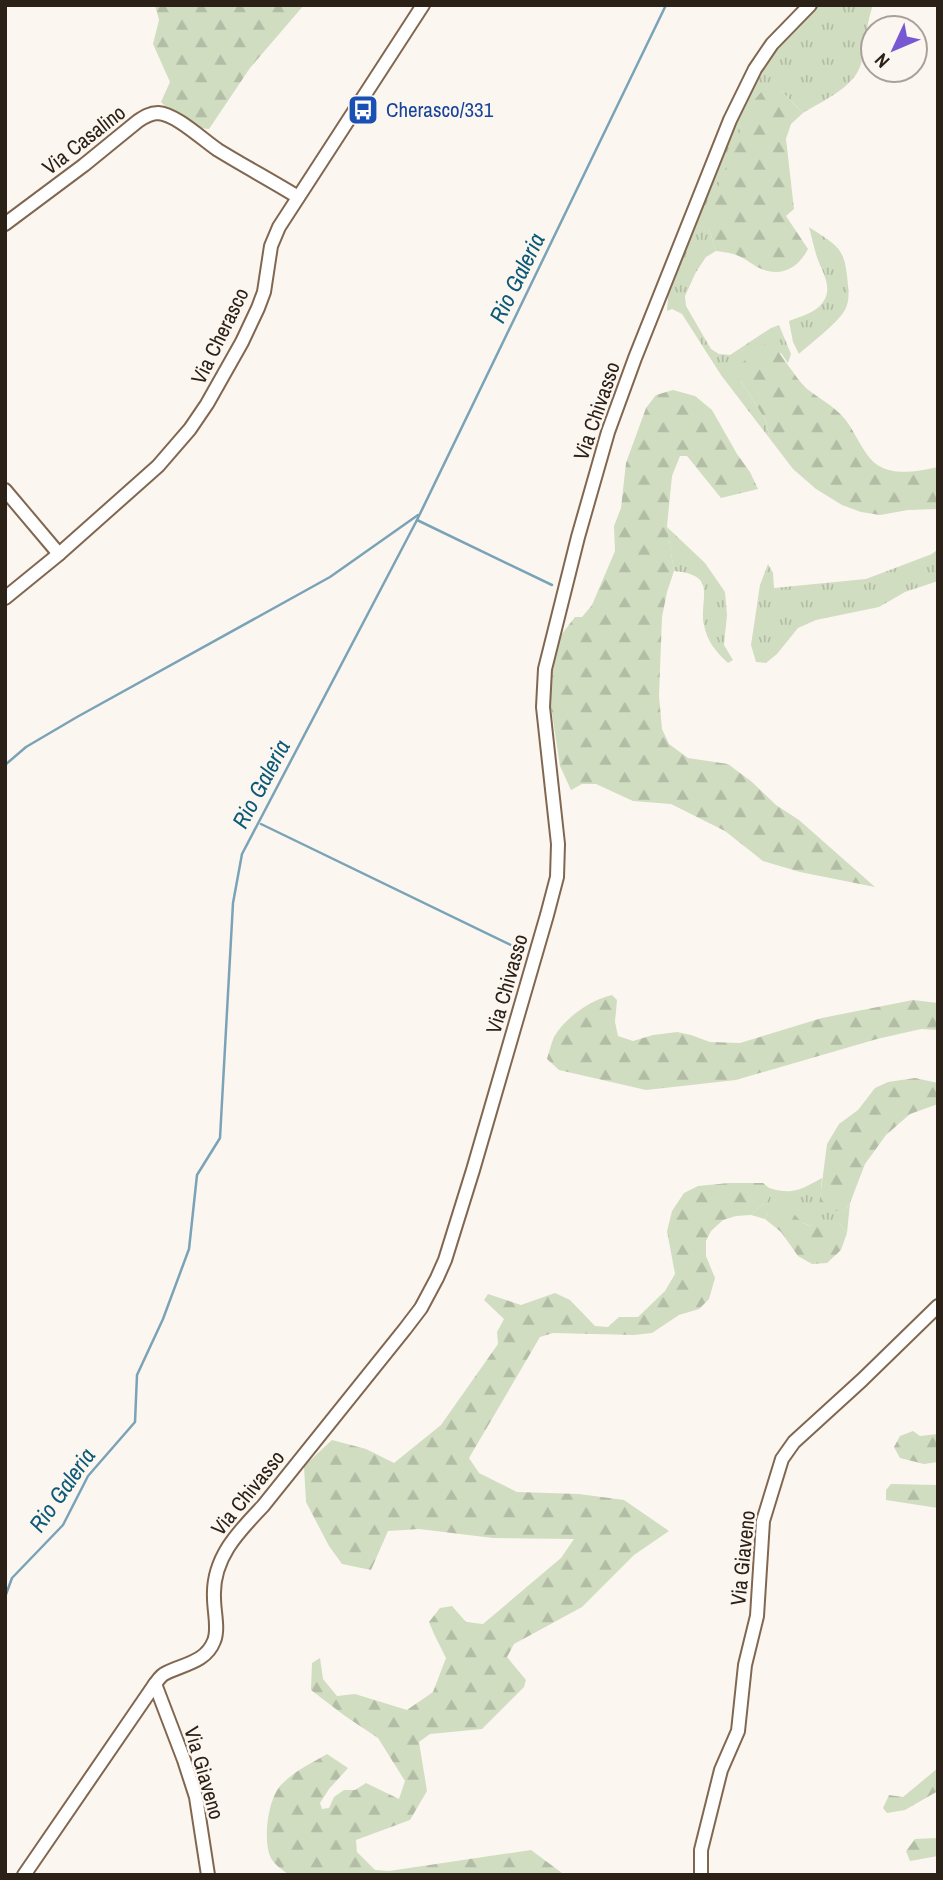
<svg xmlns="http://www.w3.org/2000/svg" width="943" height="1880" font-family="'Archivo Narrow',sans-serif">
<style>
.grass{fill:url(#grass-tufts)}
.forest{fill:url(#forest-firs)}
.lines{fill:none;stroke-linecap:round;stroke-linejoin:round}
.stream{stroke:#7aa3b8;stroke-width:2.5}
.minor-casing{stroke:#826750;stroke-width:16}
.minor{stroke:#fff;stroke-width:12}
.labels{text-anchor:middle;stroke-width:5;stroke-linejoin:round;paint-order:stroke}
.transit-label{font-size:21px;fill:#164399;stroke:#fcf6f0;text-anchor:start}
.street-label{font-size:21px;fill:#2c2117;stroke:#fcf6f0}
.water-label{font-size:23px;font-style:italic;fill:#0b5a78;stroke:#fcf6f0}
</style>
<defs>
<pattern id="grass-tufts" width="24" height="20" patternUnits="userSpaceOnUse" patternTransform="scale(1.75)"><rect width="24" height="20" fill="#d0ddc1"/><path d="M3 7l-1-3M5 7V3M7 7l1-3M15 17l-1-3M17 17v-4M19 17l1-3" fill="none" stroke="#b3bda5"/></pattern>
<pattern id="forest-firs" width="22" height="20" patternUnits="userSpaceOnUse" patternTransform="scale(1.75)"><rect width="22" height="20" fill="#d0ddc1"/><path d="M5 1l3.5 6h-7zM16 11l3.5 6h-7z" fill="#b3bda5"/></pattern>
</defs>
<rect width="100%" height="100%" fill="#fcf6f0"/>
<g class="grass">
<path d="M814 5H873C866 24 866 45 861 64 854 88 822 101 803 113L781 91 709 229 716 251 706 257 696 272 685 296 686 306 711 349 719 354 730 355 771 328 779 325 791 354 788 363 781 353 737 375 765 419 770 439 721 375 682 314 672 309 667 311 669 286 745 94 760 68Z"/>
<path d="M809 227C840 248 845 247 848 286 849 295 849 305 843 313 834 326 811 343 799 354L793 342 789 321C801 316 816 313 823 302 833 288 823 273 818 260 814 249 812 238 809 227Z"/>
<path d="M667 527 705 563 725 592 727 615 724 645 733 660 728 663C716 652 707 641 704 625 699 598 719 575 674 571Z"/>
<path d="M938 549V581L905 592 879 607 816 620 798 628 777 654 766 663 756 662 751 645 760 585 768 564 773 573 774 588 866 579 932 554Z"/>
<path d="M822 1178 820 1206 844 1211 850 1203 847 1233 839 1223 812 1226 768 1212 765 1219 751 1215 769 1198V1188C793 1195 800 1190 822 1178Z"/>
</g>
<g class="forest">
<path d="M155 5H304L250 68 209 129C192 128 173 114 161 102L170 82 153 44 159 20Z"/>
<path d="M768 84 781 91 803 113 791 124 786 139 794 209 786 216 808 249C797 270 779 278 757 267 749 262 742 256 733 254 727 252 721 252 716 251L709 229 707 215 751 104Z"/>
<path d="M769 341C783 355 793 375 806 388 818 398 834 406 844 418 856 432 863 456 879 466 897 476 919 471 938 467V509L908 510 880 515 861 512 842 505 816 489 793 469 770 439 765 419 737 375V367Z"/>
<path d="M673 390 695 396 712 410 737 454 750 472 758 489 721 498 687 456H680L672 476 667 526 674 571 667 592 662 617 659 696 662 729 669 744 688 758 728 764 752 782 776 805 799 820 875 887 800 872 763 861 725 831 671 804 633 801 596 784H582L571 790 560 766 549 694 558 639 575 617H582L592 605 615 551 614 526 621 508 626 463 646 408 656 395Z"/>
<path d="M612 995 617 1000 615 1022 618 1036 633 1041 653 1035 677 1032 691 1035 710 1042 740 1043 822 1018 913 1000 938 1003V1030L921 1029 877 1039 736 1080 646 1090 559 1070 547 1059C549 1052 551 1044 554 1037 565 1018 590 1000 612 995Z"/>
<path d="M915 1078 938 1083V1104L910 1114 886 1135 865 1164 850 1203 844 1211H825L819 1206 827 1144 839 1124 858 1110 875 1088 888 1082Z"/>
<path d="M729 1183H763L769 1188V1198L751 1215 736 1216 723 1220 711 1231 706 1241V1256L715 1278 709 1299 699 1309 679 1315 652 1333 634 1335 553 1333 540 1337 469 1458 479 1473 517 1492 579 1494 624 1500 669 1531 634 1555 582 1607 514 1644 507 1657 526 1680 524 1687 482 1729 430 1734 419 1742 427 1791 410 1820 356 1840 357 1852 375 1870 389 1871 531 1850 562 1873 554 1875H289C283 1870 273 1864 270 1856 263 1839 268 1797 282 1784 294 1771 312 1763 327 1754L348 1768 329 1789 320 1803 322 1809 329 1808 334 1797 344 1790H355L366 1783 399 1799 405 1781 378 1738 345 1716 311 1690 312 1663 320 1658 323 1679 337 1696 355 1694 407 1710 433 1692 446 1658 434 1634 429 1622 440 1608 452 1606 466 1622 483 1624 561 1558 574 1539 493 1538 419 1529 388 1531 371 1570 342 1564 329 1546 306 1502 304 1466 332 1440 366 1449 394 1463 441 1425 498 1344 497 1332 504 1319 484 1300 488 1294 521 1305 555 1293 570 1300 595 1326 608 1327 619 1317H638L665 1291 675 1274 667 1231 672 1211 684 1193 698 1186Z"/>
<path d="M788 1207 802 1223 812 1226 825 1219 839 1223 847 1233 841 1250 827 1263 812 1264 798 1256 781 1232 765 1219 768 1212Z"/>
<path d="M913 1431 920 1436 938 1434V1462L924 1464 900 1458 894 1447 900 1436Z"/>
<path d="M891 1484 938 1485V1508L886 1500V1490Z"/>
<path d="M938 1768V1791L905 1810 887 1813 883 1808 889 1795 903 1797Z"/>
<path d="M938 1838V1856L910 1861 906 1851 915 1839Z"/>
</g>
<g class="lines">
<g class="stream">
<path d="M417 520 552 585"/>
<path d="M5 765 26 747 77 717 330 577 418 515"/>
<path d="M261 824 519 949"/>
<path d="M5 1597 12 1578 63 1525 88 1476 135 1422 137 1375 163 1319 189 1249 197 1175 220 1138 233 903 242 854 417 520 666 5"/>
</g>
<g class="minor-casing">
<g id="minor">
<path d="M5 224 84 165 138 121C144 117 150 113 158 113 176 114 203 140 218 150 244 166 272 181 298 197"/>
<path d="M5 490 59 554"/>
<path d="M5 598 59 554 158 466 190 429 207 404 242 342 258 308 264 292 271 246 279 227 423 5"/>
<path d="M155 1684 184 1760 196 1797 208 1875"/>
<path d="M24 1875 155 1684C158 1680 161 1675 166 1673 184 1664 206 1662 214 1641 219 1629 214 1612 214 1598 212 1559 237 1533 263 1506L405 1329 421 1308 437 1278 445 1260 473 1170 547 915 557 877 558 844 543 707 545 669 578 537 608 432 635 358 730 120 755 69 772 44 810 5"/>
<path d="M701 1875V1850L721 1770 738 1731 745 1665 757 1616 763 1521 782 1459 794 1442 862 1380 938 1306"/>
</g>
</g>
<use href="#minor" class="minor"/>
</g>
<defs>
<g id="bus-square" transform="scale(1.575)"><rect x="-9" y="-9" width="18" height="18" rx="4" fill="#1a4fb4" stroke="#fcf6f0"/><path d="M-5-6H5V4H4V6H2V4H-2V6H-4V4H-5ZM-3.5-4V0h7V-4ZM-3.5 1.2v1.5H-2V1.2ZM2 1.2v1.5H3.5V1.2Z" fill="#fff"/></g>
</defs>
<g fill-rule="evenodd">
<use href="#bus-square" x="363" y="110"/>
</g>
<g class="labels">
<g class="transit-label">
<text x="386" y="117">Cherasco/331</text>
</g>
<g class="street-label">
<text transform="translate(84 140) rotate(-38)" y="7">Via Casalino</text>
<text transform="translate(220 336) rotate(-64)" y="7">Via Cherasco</text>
<text transform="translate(597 411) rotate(-71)" y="7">Via Chivasso</text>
<text transform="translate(507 984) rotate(-74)" y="7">Via Chivasso</text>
<text transform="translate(248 1493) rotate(-51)" y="7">Via Chivasso</text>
<text transform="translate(743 1558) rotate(-84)" y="7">Via Giaveno</text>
<text transform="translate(204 1773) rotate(74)" y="7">Via Giaveno</text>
</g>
<g class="water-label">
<text transform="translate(517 278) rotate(-64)" y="8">Rio Galeria</text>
<text transform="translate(261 784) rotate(-62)" y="8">Rio Galeria</text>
<text transform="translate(62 1490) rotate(-55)" y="8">Rio Galeria</text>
</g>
</g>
<rect width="943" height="1880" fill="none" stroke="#2c2117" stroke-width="14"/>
<g transform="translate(894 49) rotate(226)"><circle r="33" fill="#fcf6f0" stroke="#a9a199" stroke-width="2"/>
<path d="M0-5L12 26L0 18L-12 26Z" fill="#7858d2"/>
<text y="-10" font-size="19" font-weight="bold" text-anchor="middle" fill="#2c2117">N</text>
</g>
</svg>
